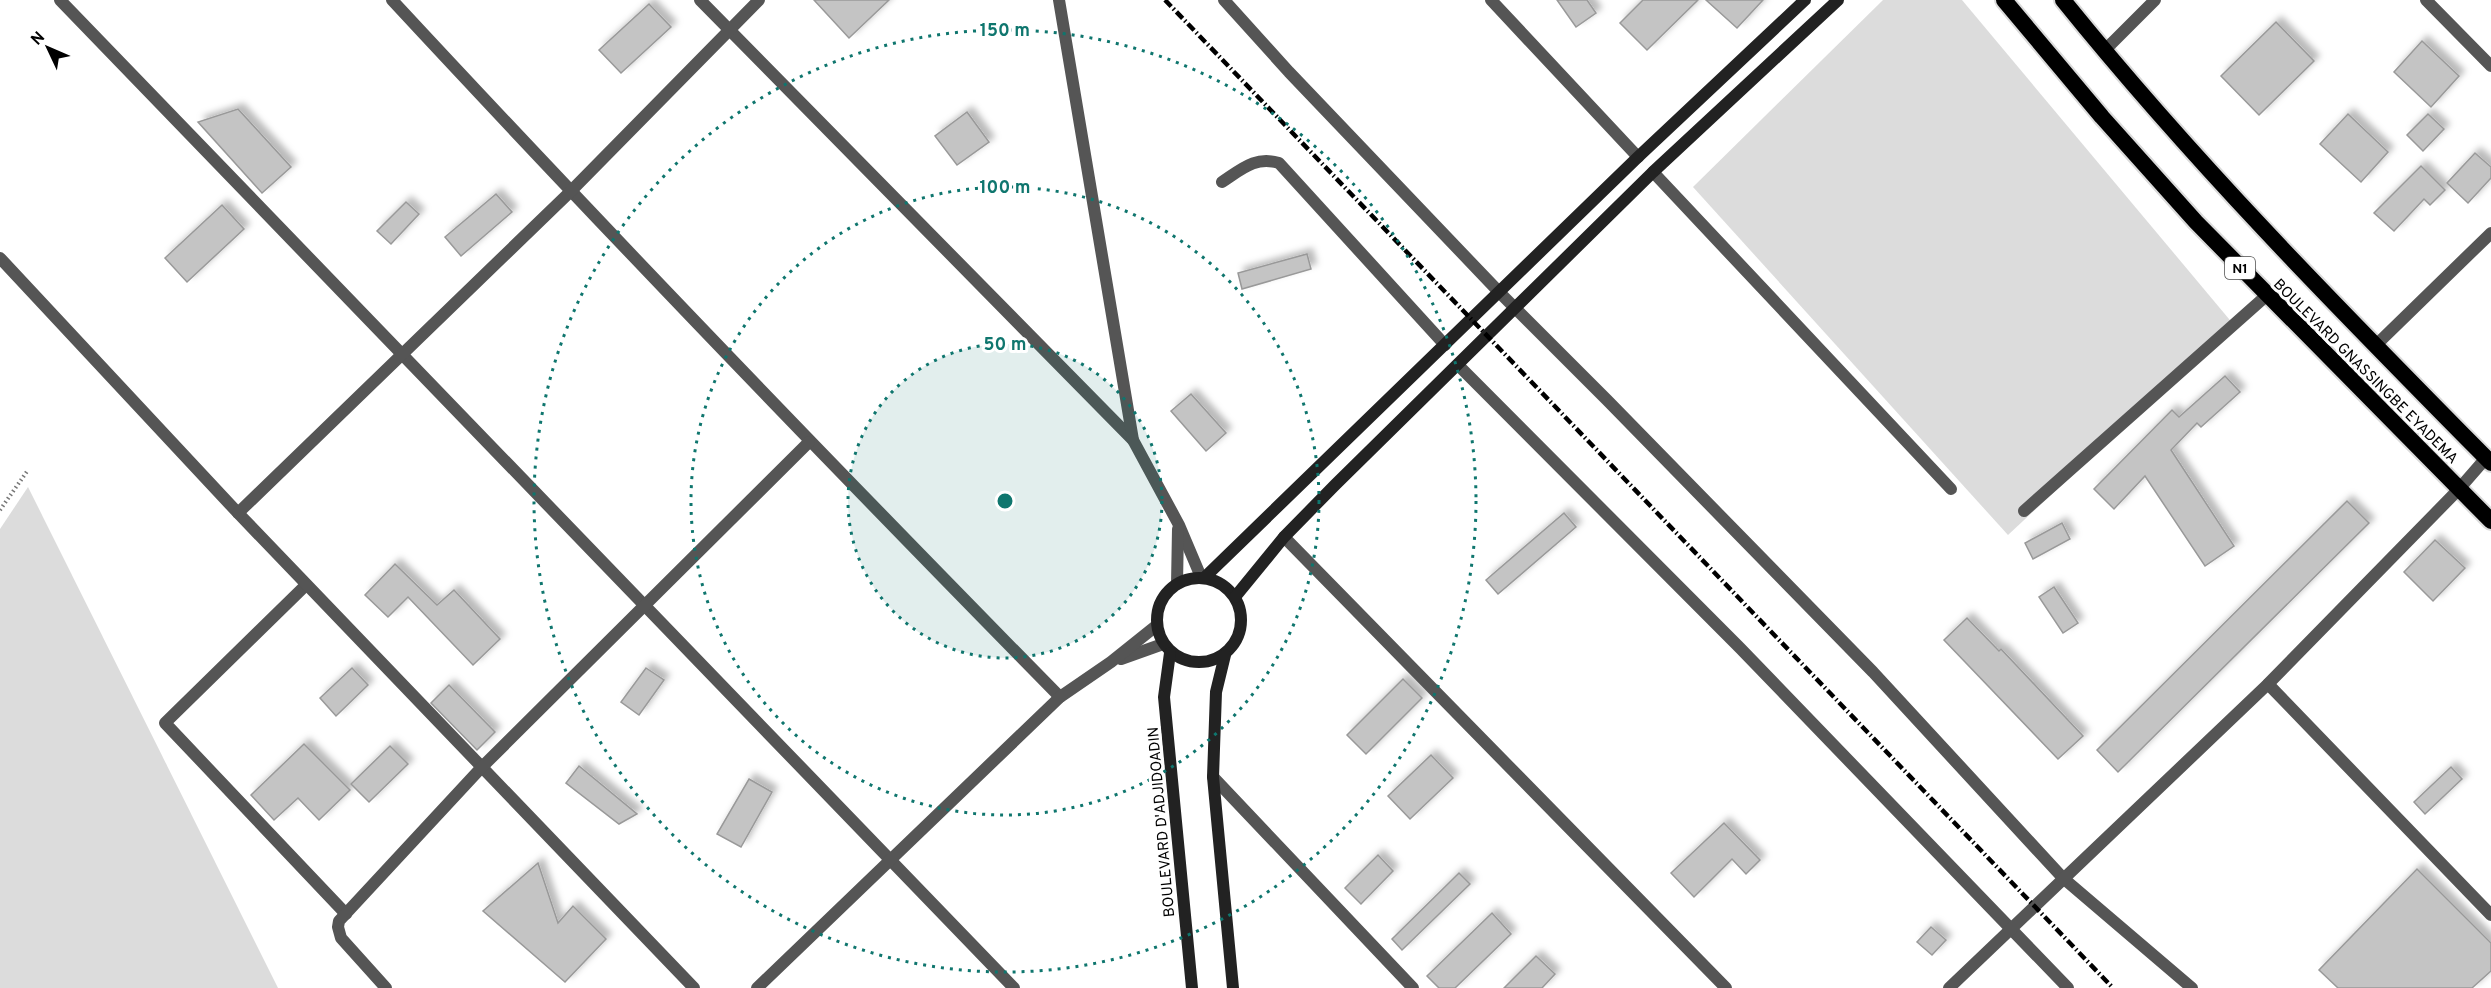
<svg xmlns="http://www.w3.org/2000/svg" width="2491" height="988" font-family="Overpass,sans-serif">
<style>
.green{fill:#dcdcdc}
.building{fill:#c4c4c4;stroke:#999;stroke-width:1.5;filter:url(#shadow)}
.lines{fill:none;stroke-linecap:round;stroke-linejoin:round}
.trunk-casing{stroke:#dbdbdb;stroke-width:20}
.path{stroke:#777;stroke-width:4;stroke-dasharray:1.5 3;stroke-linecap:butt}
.service{stroke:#555;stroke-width:12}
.minor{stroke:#555;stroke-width:12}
.secondary{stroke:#222;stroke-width:12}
.trunk{stroke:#000;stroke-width:16}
.rail{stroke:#000;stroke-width:4.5;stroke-dasharray:9 3 1.5 3;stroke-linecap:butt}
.ring{fill:none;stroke:#0f766e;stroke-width:3;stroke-dasharray:3 6}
.labels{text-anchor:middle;stroke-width:6;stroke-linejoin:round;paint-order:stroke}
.shield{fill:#fff;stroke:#4c4c4c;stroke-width:1.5}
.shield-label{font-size:14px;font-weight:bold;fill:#000}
.street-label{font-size:15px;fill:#000;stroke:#fff}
.centre{fill:#0f766e;stroke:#fff;stroke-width:3}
.ring-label{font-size:18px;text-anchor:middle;font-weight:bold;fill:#0f766e;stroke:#fff;stroke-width:6;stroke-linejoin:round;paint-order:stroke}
</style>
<defs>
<filter id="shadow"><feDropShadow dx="5.5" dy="-5.5" stdDeviation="3" flood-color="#0004"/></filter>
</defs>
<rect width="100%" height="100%" fill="#fff"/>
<g class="green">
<path d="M1883 0H1962L2234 325 2008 535 1693 187Z"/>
<path d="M28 487 278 988H0V529Z"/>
</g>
<g class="building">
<path d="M814 0H889L849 38Z"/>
<path d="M1557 0H1587L1596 13 1576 27Z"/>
<path d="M1643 0H1698L1647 50 1620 23Z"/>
<path d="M1706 0H1763L1737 28Z"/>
<path d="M649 4 671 27 621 73 599 50Z"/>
<path d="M2276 22 2314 61 2259 115 2221 76Z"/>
<path d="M2422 41 2459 76 2431 107 2394 72Z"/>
<path d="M238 109 291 167 262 193 198 122Z"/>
<path d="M967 112 989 142 957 165 935 136Z"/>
<path d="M2348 114 2388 152 2361 182 2320 144Z"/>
<path d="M2428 114 2444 129 2423 151 2407 135Z"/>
<path d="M2475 153 2491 167V178L2468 203 2447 183Z"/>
<path d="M2421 166 2445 190 2430 205 2424 199 2394 231 2374 213Z"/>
<path d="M496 194 512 212 461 256 445 237Z"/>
<path d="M406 202 419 214 391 244 377 231Z"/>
<path d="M222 205 244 229 187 282 165 258Z"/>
<path d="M1307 254 1311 269 1242 289 1238 273Z"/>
<path d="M2225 376 2240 392 2201 427 2197 423 2171 450 2234 546 2205 566 2145 476 2114 509 2094 489 2172 410 2179 417Z"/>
<path d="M1191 394 1226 433 1206 451 1171 411Z"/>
<path d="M2347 501 2369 523 2118 772 2097 750Z"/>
<path d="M1564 513 1576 527 1498 594 1486 580Z"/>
<path d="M2062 523 2070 539 2033 559 2025 543Z"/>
<path d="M2435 540 2465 568 2433 601 2404 572Z"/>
<path d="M395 564 437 605 454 590 500 639 473 665 408 597 388 617 365 595Z"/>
<path d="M2054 587 2078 623 2063 633 2039 597Z"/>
<path d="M1967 618 1999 651 2001 649 2083 736 2058 759 1944 640Z"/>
<path d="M352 668 368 685 336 716 320 698Z"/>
<path d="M646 668 664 680 639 715 621 702Z"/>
<path d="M1403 679 1422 698 1366 754 1347 735Z"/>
<path d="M449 685 495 732 477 750 431 703Z"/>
<path d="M304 744 350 790 319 820 298 798 274 820 251 795Z"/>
<path d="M390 746 408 764 369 802 351 784Z"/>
<path d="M1431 755 1453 778 1410 819 1388 796Z"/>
<path d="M579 766 637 814 619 824 566 783Z"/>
<path d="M2451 767 2462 779 2425 814 2414 802Z"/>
<path d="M749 779 772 792 741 847 717 834Z"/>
<path d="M1724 823 1760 860 1746 874 1732 859 1694 897 1671 873Z"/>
<path d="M1378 855 1393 871 1361 904 1345 888Z"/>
<path d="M538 863 558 923 573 906 606 939 565 982 483 911Z"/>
<path d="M2417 869 2491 943V971L2472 988H2338L2319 970Z"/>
<path d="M1459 873 1470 884 1402 950 1392 939Z"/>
<path d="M1492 913 1511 934 1455 988H1439L1427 976Z"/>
<path d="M1931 927 1946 940 1932 955 1917 942Z"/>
<path d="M1536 956 1555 974 1542 988H1504Z"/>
</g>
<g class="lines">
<g class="trunk-casing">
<g id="trunk">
<path d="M2004 0 2102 117 2196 222 2491 521"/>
<path d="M2063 0C2196 165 2343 313 2491 463"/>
</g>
</g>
<path class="path" d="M0 510 28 470"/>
<g class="service">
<path d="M2104 51 2155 0"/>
<path d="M306 585 165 723 346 914"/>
</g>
<g class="minor">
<path d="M60 0 1014 988"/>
<path d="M392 0C611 236 834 467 1060 697"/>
<path d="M700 0 1133 440"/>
<path d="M1059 0 1133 440 1179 525 1201 577"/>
<path d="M1224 0 1289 72 1500 293 1607 400 1873 672 2063 878 2192 988"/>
<path d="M1491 0 1638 157"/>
<path d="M2426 0 2491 66"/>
<path d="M1653 172 1951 489"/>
<path d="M1222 182C1242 169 1255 156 1279 163L1445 345"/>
<path d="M0 258 238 513 694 988"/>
<path d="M2375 346 2491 233"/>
<path d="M1458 365 1740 648 2068 988"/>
<path d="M2024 511 2266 296"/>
<path d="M238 513 570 192 759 0"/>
<path d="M1284 537 1726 988"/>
<path d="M1177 584 1178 529"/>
<path d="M1121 659 1163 644"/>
<path d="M2268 684 2491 915"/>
<path d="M1213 777 1413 988"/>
<path d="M386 988 341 938 338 927 339 921 481 768 809 442"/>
<path d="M757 988 1060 697 1111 662 1156 626"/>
<path d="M1949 988 2268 684 2459 489 2486 458"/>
</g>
<g class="secondary">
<circle cx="1199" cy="620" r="42"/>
<path d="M1204 578 1638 157 1805 0"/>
<path d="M1235 597 1284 537 1335 485 1653 172 1838 0"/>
<path d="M1170 653 1164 697 1192 988"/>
<path d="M1225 655 1216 692 1213 777 1233 988"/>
</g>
<use href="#trunk" class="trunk"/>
<path class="rail" d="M1165 0 2113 988"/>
</g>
<circle cx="1005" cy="501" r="157" fill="#0f766e" fill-opacity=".12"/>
<g class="ring">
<circle cx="1005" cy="501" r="157"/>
<circle cx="1005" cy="501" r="314"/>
<circle cx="1005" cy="501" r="471"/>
</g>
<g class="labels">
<rect class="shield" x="2225" y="257" width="30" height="22" rx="4.5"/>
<g class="shield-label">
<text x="2240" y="273">N1</text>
</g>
<g class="street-label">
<text transform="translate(2366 371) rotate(45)" y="5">BOULEVARD GNASSINGBE EYADEMA</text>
<text transform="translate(1161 822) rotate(-95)" y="5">BOULEVARD D'ADJIDOADIN</text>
</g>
</g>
<circle cx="1005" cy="501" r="9" class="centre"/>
<g class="ring-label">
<text x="1005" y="36">150 m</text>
<text x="1005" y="193">100 m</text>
<text x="1005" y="350">50 m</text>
</g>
<g transform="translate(48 48) rotate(314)" stroke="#ffffff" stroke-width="4.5" paint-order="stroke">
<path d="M0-4.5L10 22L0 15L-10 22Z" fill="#000000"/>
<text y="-9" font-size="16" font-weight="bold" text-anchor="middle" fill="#000000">N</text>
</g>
</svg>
